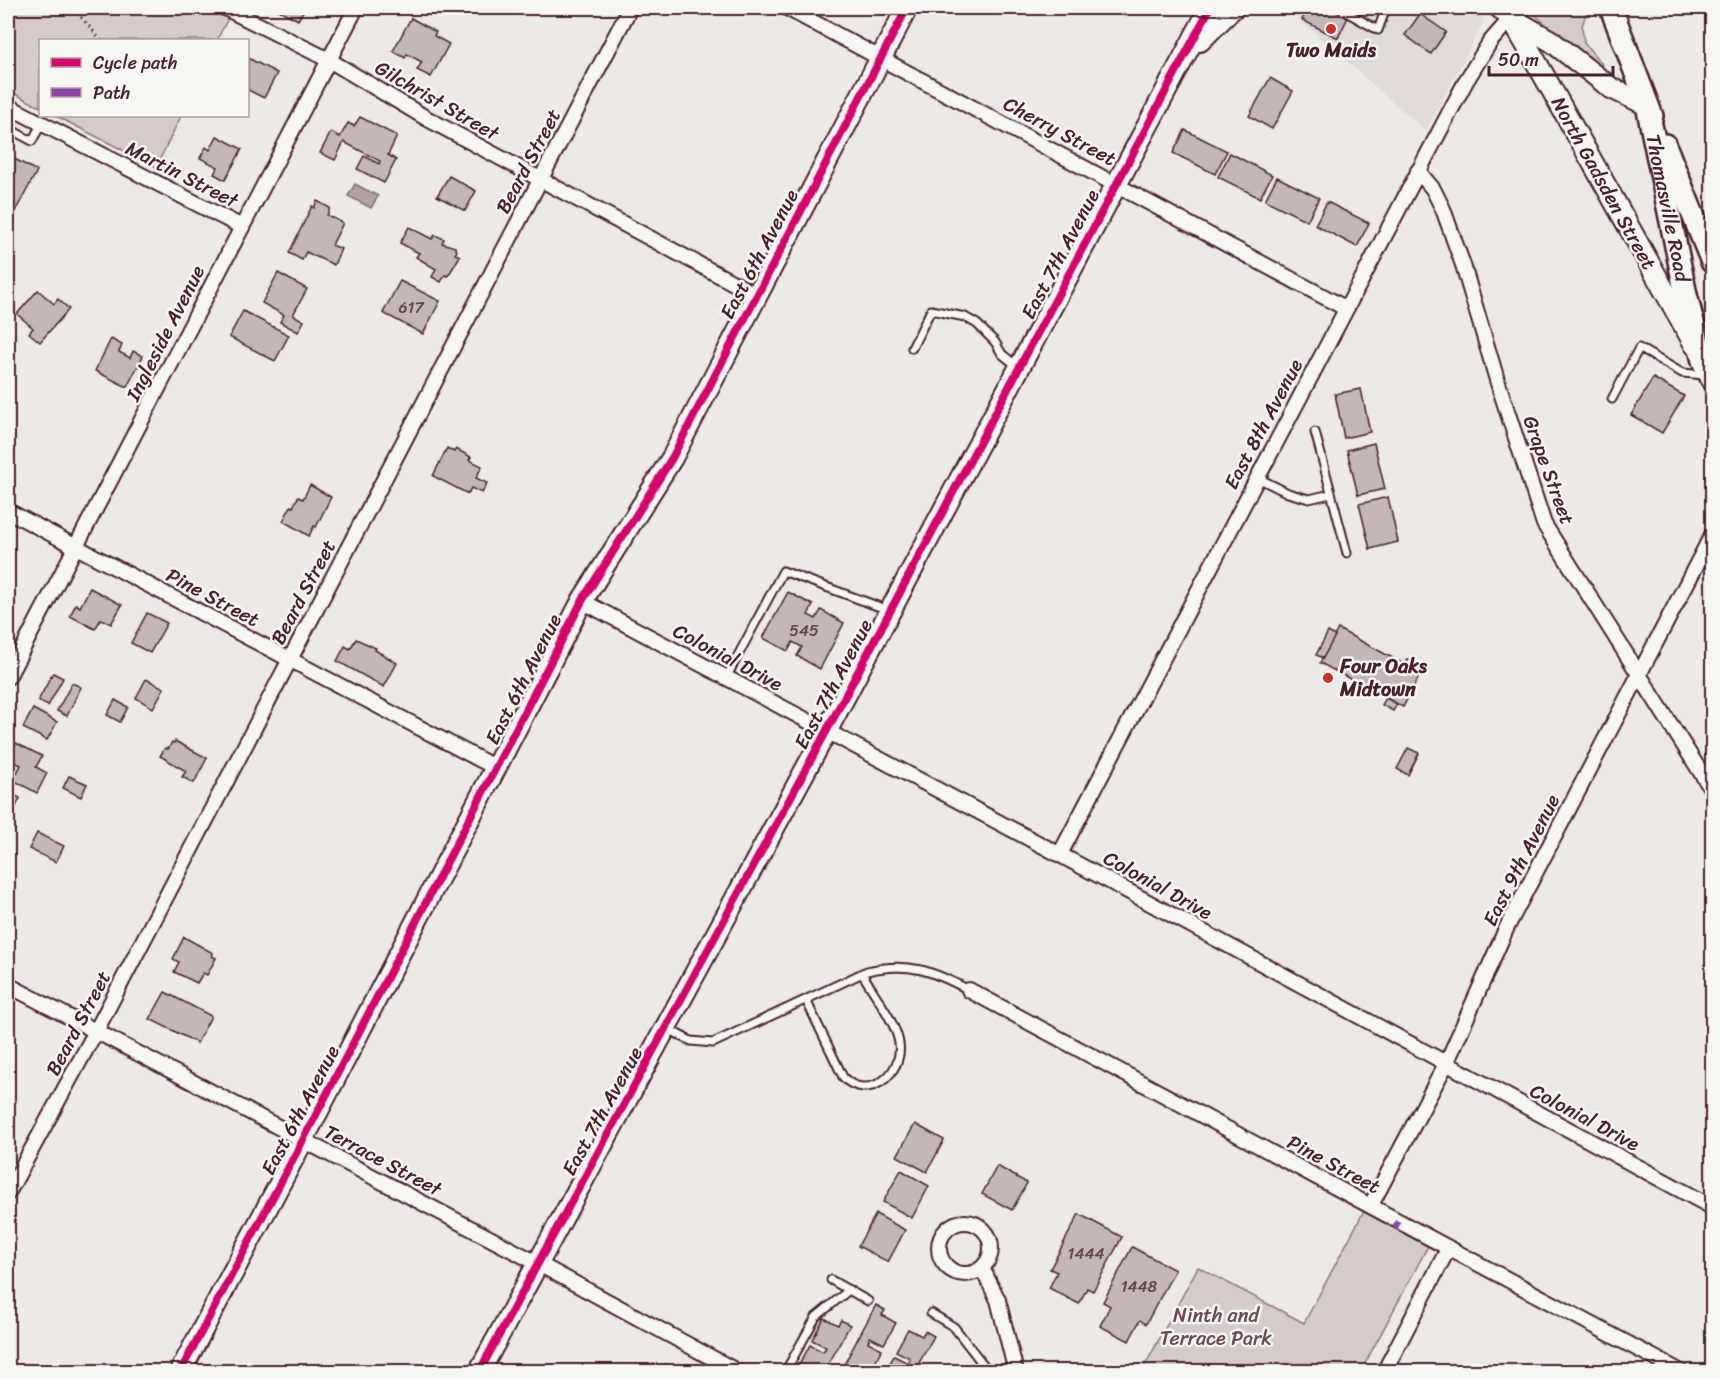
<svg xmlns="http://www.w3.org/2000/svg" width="1720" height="1379" font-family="Sriracha,sans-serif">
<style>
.built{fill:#e0dad8}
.green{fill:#d4cbca;stroke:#8f757a;stroke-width:1.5}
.water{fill:#b1a2a3;stroke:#886e73;stroke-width:1.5}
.building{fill:#c4b7b7;stroke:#4a1f2b;stroke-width:1.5}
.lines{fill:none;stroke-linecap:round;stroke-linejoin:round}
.lane-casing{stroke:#4a1f2b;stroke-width:11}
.street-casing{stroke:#4a1f2b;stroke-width:18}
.secondary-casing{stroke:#4a1f2b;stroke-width:24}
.primary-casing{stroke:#4a1f2b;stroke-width:26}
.path{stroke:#4a1f2b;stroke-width:3;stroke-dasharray:1.5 4.5;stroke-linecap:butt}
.lane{stroke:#f6f6f2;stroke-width:7}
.street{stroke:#f6f6f2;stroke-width:14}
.secondary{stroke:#f6f6f2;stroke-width:20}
.primary{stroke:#f6f6f2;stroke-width:21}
.quiet{stroke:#8e44ad;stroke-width:6;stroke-dasharray:12 6;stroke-linecap:butt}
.cycleway-casing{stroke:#f6f6f2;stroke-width:11}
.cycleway{stroke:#d6006c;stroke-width:8}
.poi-dot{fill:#c8321e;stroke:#f6f6f2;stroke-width:2}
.labels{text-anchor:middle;stroke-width:5;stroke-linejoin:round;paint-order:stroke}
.number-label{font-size:16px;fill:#68454e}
.poi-label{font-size:20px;font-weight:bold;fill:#4a1f2b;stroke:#f6f6f2}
.street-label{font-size:20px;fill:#4a1f2b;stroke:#f6f6f2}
.park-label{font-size:20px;fill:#6c4a53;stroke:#f6f6f2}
</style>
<rect width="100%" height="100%" fill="#ece9e6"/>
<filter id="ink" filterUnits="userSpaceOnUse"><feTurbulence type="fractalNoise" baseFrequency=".0167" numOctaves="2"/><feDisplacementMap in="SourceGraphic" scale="12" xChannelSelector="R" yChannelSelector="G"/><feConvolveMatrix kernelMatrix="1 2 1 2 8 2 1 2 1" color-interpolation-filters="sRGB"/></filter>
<g filter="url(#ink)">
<path class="built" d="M1286 8H1477L1484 21 1426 131Z"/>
<g class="green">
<path d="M8 8H233L217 40H40V107L8 90Z"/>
<path d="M1527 8H1588L1582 26 1584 43 1602 64 1598 69Z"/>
<path d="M56 116H181L156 167Z"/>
<path d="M1364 1211 1428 1246 1361 1371H1142L1198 1267 1304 1323Z"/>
</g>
<path class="water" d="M355 184 378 196 371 208 348 196Z"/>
<g class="building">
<path d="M275 8H305L298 20Z"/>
<path d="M1308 8H1332L1349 15 1338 38 1302 20Z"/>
<path d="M1420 14 1446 32 1431 54 1405 35Z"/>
<path d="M411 18 436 32 434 36 449 44 431 77 417 70 422 62 407 54 405 58 393 51Z"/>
<path d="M248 58 277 73 264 98 248 90Z"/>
<path d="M1270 78 1293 91 1272 129 1249 116Z"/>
<path d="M360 117 397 136 388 155 396 160 384 183 357 169 364 156 379 164 380 161 344 142 335 160 320 153 331 132 340 137 348 123 354 126Z"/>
<path d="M1185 130 1227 151 1215 174 1173 153Z"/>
<path d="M217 136 242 149 225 180 214 174 218 167 200 158 206 147 210 150Z"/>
<path d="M1230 153 1272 175 1260 198 1218 177Z"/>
<path d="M9 156 37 171 15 212 8 208Z"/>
<path d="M449 176 476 191 465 211 437 196Z"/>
<path d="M1277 177 1319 198 1307 221 1265 200Z"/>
<path d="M317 201 330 208 327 215 343 223 332 245 341 249 334 265 306 252 302 260 289 253 312 206 314 208Z"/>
<path d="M1327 202 1369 223 1357 247 1315 225Z"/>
<path d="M409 227 432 239 435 235 444 239 442 243 455 247 457 251 455 254 460 256 448 276 445 275 441 282 432 277 436 269 416 257 419 253 400 243Z"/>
<path d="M278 273 307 289 293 315 304 321 298 332 280 322 284 315 262 303Z"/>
<path d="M400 281 440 301 423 334 383 313Z"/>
<path d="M38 290 54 304 58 299 69 309 40 342 29 333 33 328 17 314Z"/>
<path d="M243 311 289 335 275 361 229 337Z"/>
<path d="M111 339 122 345 119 352 130 358 133 351 143 356 127 387 95 371Z"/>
<path d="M1653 378 1684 396 1662 433 1631 415Z"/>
<path d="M1361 389 1370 432 1344 438 1335 394Z"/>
<path d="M1374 443 1385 489 1358 495 1347 450Z"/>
<path d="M447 448 454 452 456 449 471 457 469 460 482 466 476 478 487 483 482 493 471 488 468 494 433 476Z"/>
<path d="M310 485 331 497 316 527 314 526 309 536 283 521 291 506 293 507 298 497 303 499Z"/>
<path d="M1388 497 1398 542 1370 549 1359 504Z"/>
<path d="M90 588 122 605 111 624 101 619 95 629 70 616 76 604 80 607Z"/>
<path d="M788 592 813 605 808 615 816 619 821 610 844 623 820 669 797 656 802 647 793 642 788 651 763 638Z"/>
<path d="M147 613 167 623 150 653 131 643Z"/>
<path d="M1338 629 1421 673 1403 707 1320 663Z"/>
<path d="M1328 632 1335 636 1323 658 1316 655Z"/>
<path d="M356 639 376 648 375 650 397 663 384 687 337 661 345 646 350 649Z"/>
<path d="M1408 659 1424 667 1421 673 1405 665Z"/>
<path d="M53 673 63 678 48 706 38 701Z"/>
<path d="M146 679 164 688 153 708 136 698Z"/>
<path d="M72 683 81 687 67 716 57 711Z"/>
<path d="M1386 698 1397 704 1393 711 1382 705Z"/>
<path d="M115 700 128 707 120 722 107 715Z"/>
<path d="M33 709 57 722 47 740 23 728Z"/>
<path d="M175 741 207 758 194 783 182 777 186 771 160 756 165 748 168 749 172 742 174 743Z"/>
<path d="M16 743 42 756 36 767 47 773 37 793 13 780 21 765 8 759Z"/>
<path d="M1408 748 1419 753 1408 775 1397 769Z"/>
<path d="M69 776 87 784 81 797 63 788Z"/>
<path d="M8 792 20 798 8 824Z"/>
<path d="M37 833 64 846 56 862 29 849Z"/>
<path d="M184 937 213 953 212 956 216 958 207 975 203 973 197 983 174 972 179 962 173 959Z"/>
<path d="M165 992 211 1016 197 1043 150 1019Z"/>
<path d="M915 1124 944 1140 927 1172 897 1156Z"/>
<path d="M997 1166 1027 1183 1012 1210 982 1194Z"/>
<path d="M901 1170 929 1186 912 1218 883 1202Z"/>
<path d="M876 1214 905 1230 888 1262 858 1246Z"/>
<path d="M1079 1214 1122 1237 1093 1291 1087 1288 1079 1304 1049 1288 1057 1272 1050 1269Z"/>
<path d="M1132 1247 1175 1270 1146 1324 1140 1320 1129 1341 1100 1326 1110 1306 1103 1302Z"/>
<path d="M876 1305 885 1310 882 1315 896 1323 884 1344 870 1337 868 1342 882 1349 870 1371 856 1364 854 1369 859 1372H840Z"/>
<path d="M824 1318 838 1325 841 1320 850 1325 824 1372H806L798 1367 810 1345 823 1352 826 1347 812 1340Z"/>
<path d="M908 1329 922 1336 925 1331 934 1336 914 1372H885L894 1356 908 1363 910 1358 896 1351Z"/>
<path d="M666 1364 680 1372H662Z"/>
</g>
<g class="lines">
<g class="lane-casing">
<g id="lane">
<path d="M1339 8 1378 30 1386 8"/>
<path d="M8 128 32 141 42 123"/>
<path d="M912 348 931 310 965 317 977 324 995 342 1002 354 1017 366"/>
<path d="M1612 399 1639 348 1682 373 1705 375"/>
<path d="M1315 432 1347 553"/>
<path d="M1258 478 1288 493 1309 499 1331 494"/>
<path d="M726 678 783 571 888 610"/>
<path d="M806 1000 843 1077C867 1103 904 1074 899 1043 896 1022 873 993 862 973"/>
<path d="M666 1028 691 1041 713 1043 867 971C908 961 933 971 969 990"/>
<path d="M831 1280 868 1301"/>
<path d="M931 1313 954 1327 989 1372"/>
<path d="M785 1372 816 1317 849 1290"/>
</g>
</g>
<g class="street-casing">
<g id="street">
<path d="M225 8 329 60 426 118 756 295"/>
<path d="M787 8 1345 308"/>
<path d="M8 106 242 227"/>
<path d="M1418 171 1433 189 1443 209 1463 265 1497 380 1544 524 1712 790"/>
<path d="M8 511 496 768"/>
<path d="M582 601 1098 875 1712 1207"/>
<path d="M8 677 356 8"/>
<path d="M1060 854 1466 81 1490 42 1511 18"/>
<path d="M8 985 537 1263 738 1372"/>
<path d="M969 990C1206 1117 1443 1246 1681 1372"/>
<path d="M8 1193 96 1031 630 8"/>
<path d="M1371 1205 1446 1064 1507 927 1712 535"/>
<circle cx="965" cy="1248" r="26"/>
<path d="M982 1268 998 1300 1016 1372"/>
<path d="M1384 1372 1448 1249"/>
</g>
</g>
<g class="secondary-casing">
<g id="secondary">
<path d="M1500 8 1511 18 1543 74 1695 345"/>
<path d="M1511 18 1551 41 1611 88 1647 105"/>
<path d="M1200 41 1233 8"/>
<path d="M180 1372 303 1140 582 601 672 458 907 8"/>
<path d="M479 1372 826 732 1210 8"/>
</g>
</g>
<g class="primary-casing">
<g id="primary">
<path d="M1611 8 1652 116"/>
<path id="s1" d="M1647 105 1686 295 1703 361 1712 379"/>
<path d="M1665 145 1712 262"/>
</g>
</g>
<path class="path" d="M73 8 101 40"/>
<use href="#lane" class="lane"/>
<use href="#street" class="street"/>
<use href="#secondary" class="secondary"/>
<use href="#primary" class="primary"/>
<path class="quiet" d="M1395 1228 1398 1221"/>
<g class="cycleway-casing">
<g id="cycleway">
<path d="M180 1372 303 1140 582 601 672 458 907 8"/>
<path d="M479 1372 826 732 1210 8"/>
</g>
</g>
<use href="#cycleway" class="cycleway"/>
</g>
</g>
<g class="poi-dot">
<circle cx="1331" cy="29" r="6"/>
<circle cx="1328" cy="678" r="6"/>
</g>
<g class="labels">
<g class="number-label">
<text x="411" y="313">617</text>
<text x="804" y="636">545</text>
<text x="1086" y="1259">1444</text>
<text x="1139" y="1292">1448</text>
</g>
<g class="poi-label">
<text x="1331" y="57">Two Maids</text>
<text x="1340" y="673" text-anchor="start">Four Oaks<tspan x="1340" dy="23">Midtown</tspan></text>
</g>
<g class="street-label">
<text transform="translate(437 100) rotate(30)" y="7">Gilchrist Street</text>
<text transform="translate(1060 131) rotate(28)" y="7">Cherry Street</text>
<text transform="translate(528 161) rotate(-62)" y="7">Beard Street</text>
<text transform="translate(182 174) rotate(27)" y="7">Martin Street</text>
<text transform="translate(1604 183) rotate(61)" y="7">North Gadsden Street</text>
<text dy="7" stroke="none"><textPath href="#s1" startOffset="105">Thomasville Road</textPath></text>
<text transform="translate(759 254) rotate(-62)" y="7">East 6th Avenue</text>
<text transform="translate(1060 254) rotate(-62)" y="7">East 7th Avenue</text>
<text transform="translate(165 333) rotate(-63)" y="7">Ingleside Avenue</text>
<text transform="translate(1263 424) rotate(-62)" y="7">East 8th Avenue</text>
<text transform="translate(1549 470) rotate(70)" y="7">Grape Street</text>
<text transform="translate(303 592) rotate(-62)" y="7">Beard Street</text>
<text transform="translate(213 597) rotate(28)" y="7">Pine Street</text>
<text transform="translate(728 657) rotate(28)" y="7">Colonial Drive</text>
<text transform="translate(523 679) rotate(-63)" y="7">East 6th Avenue</text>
<text transform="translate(833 684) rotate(-62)" y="7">East 7th Avenue</text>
<text transform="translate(1521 860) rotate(-63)" y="7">East 9th Avenue</text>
<text transform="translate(1158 885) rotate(29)" y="7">Colonial Drive</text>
<text transform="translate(78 1023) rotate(-62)" y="7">Beard Street</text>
<text transform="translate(300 1110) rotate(-62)" y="7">East 6th Avenue</text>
<text transform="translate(602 1111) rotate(-61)" y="7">East 7th Avenue</text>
<text transform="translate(1585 1117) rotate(28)" y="7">Colonial Drive</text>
<text transform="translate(383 1160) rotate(28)" y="7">Terrace Street</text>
<text transform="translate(1334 1164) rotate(28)" y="7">Pine Street</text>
</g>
<g class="park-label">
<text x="1216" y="1322">Ninth and<tspan x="1216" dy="23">Terrace Park</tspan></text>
</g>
</g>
<rect width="1720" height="1379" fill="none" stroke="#f6f6f2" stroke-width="30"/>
<rect x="15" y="15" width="1690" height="1349" fill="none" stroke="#4a1f2b" stroke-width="2" filter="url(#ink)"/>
<rect x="39" y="39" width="210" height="78" fill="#f6f6f2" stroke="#b1a0a2" stroke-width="1.5"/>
<rect x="51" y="58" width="30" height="9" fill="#d6006c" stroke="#b1a0a2" stroke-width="1.5"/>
<text x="93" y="69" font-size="18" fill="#4a1f2b">Cycle path</text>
<rect x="51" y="88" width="30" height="9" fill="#8e44ad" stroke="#b1a0a2" stroke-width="1.5"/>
<text x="93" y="99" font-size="18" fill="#4a1f2b">Path</text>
<path d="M1489 66v9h124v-9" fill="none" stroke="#4a1f2b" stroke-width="3"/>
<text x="1498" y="66" font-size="18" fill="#4a1f2b" stroke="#f6f6f2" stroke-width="4.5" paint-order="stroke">50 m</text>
</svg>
